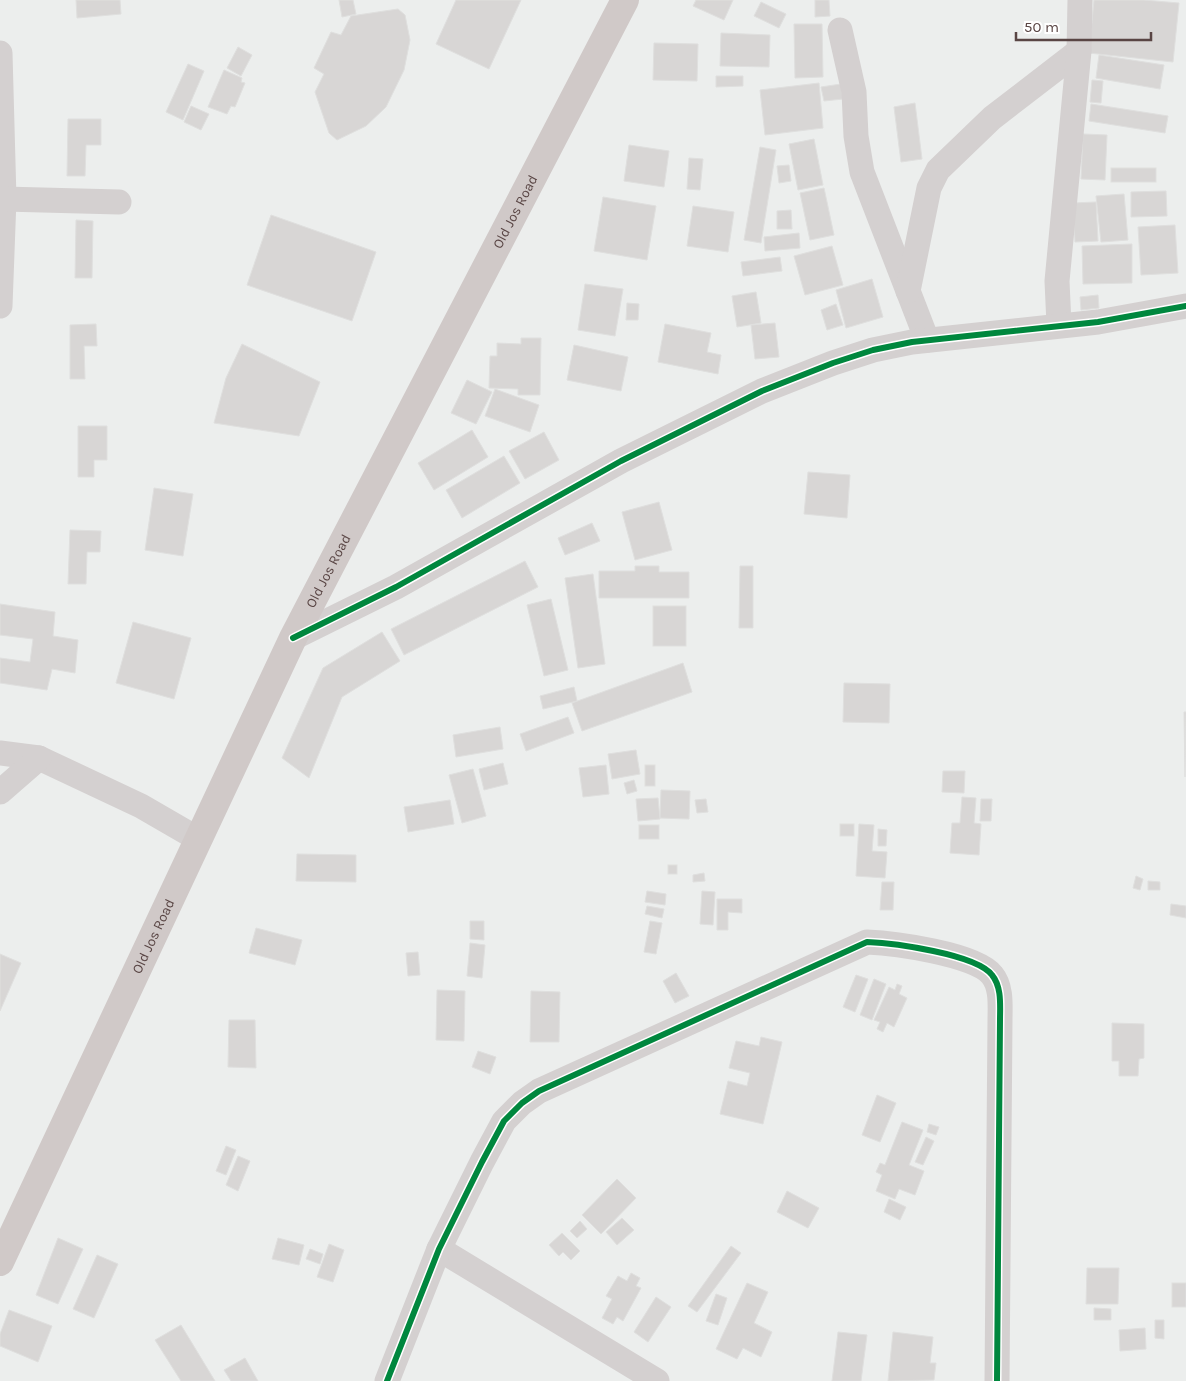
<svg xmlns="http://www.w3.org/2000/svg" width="1186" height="1381" font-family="Karla,sans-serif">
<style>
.building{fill:#d8d6d5;stroke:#dfdfde}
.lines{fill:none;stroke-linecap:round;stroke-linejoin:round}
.minor{stroke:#d4d0d0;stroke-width:25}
.major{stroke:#d0c9c8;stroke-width:28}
.cycleway-casing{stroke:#fff;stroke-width:9}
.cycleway{stroke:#00873e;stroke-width:6}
.labels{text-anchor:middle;stroke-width:4.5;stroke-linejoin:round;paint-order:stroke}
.street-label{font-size:14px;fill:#594544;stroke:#fff}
</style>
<rect width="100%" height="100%" fill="#eceeed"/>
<g class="building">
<path d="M76 0H120L121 14 77 18Z"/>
<path d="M339 0H353L356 14 342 17Z"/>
<path d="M456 0H521L489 69 436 44Z"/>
<path d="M696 0H733L724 20 693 6Z"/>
<path d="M815 0H829L830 16 815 17Z"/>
<path d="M1094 0H1144L1179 3 1173 62 1089 53Z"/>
<path d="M761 2 786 14 779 28 754 16Z"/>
<path d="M398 9 405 15 410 40 404 70 386 107 366 126 337 140 329 133 315 92 324 74 314 68 331 32 341 35 351 16Z"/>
<path d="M794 24H822L823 77 795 78Z"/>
<path d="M721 33 770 35 769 67 720 66Z"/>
<path d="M654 43 698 44 697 81 653 80Z"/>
<path d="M238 47 252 55 241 76 227 68Z"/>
<path d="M1099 55 1164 65 1160 89 1096 78Z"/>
<path d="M188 64 204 71 183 120 166 112Z"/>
<path d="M224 70 242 78 241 82 245 83 235 107 231 106 227 114 208 107Z"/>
<path d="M716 76H743V86L716 87Z"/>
<path d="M1092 80 1103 81 1101 103 1090 102Z"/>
<path d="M819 83 823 128 765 135 760 90Z"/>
<path d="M841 84 843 99 824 101 821 87Z"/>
<path d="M915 103 922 159 901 162 894 107Z"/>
<path d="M1091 104 1168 116 1165 133 1089 121Z"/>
<path d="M191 106 209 114 201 130 184 122Z"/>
<path d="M68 119H101V145H86L85 176H67Z"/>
<path d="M1083 134 1107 135 1105 180 1081 179Z"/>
<path d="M814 139 823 185 798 190 789 144Z"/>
<path d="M629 145 669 151 664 187 624 181Z"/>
<path d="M760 147 776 150 761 243 744 240Z"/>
<path d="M689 158 703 159 700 190 687 189Z"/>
<path d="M789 165 791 181 779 183 777 166Z"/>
<rect x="1111" y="168" width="45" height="14"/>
<path d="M824 188 834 235 810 240 800 193Z"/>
<path d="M1166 191 1167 216 1131 217V192Z"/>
<path d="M1124 194 1128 240 1101 242 1096 196Z"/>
<path d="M603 197 656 206 647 260 594 251Z"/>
<path d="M1096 202 1098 241 1075 242 1073 203Z"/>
<path d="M693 206 734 212 728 252 687 246Z"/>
<path d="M791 210 792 229H777V211Z"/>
<path d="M271 215 376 252 352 321 247 285Z"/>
<path d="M76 220 93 221 92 278H75Z"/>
<path d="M1175 225 1178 273 1141 275 1138 227Z"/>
<path d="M799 233 800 248 765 251 764 237Z"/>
<path d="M1132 244V283L1083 284 1082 246Z"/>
<path d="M832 246 843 285 805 295 794 256Z"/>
<path d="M780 257 782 271 743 276 741 262Z"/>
<path d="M872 279 883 317 846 328 836 290Z"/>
<path d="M585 284 623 289 615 336 578 330Z"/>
<path d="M756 292 761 323 737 327 732 296Z"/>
<path d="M1098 295 1099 308 1081 310 1080 297Z"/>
<path d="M627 303 639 304 638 320H626Z"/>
<path d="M836 304 843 325 827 330 821 310Z"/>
<path d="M775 323 779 357 755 359 751 325Z"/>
<path d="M96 324 97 346H84L85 379H70V325Z"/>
<path d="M665 324 711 333 707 352 721 355 718 374 658 362Z"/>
<path d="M521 338H541L540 395H518V389L489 388 490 356H497V343L521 344Z"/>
<path d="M242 344 320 382 299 436 214 423 226 378Z"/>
<path d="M574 345 628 357 621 391 567 380Z"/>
<path d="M467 380 492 392 476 424 451 413Z"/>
<path d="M495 389 539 405 530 432 485 416Z"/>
<path d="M78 426H107V460H94V477H78Z"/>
<path d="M472 430 488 457 434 490 418 463Z"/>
<path d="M544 432 559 460 525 479 509 451Z"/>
<path d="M504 456 520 483 462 518 446 490Z"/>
<path d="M808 472 850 475 847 518 804 514Z"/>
<path d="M154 488 193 494 183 556 145 550Z"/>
<path d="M659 502 672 550 635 560 622 512Z"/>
<path d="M592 523 600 541 565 555 558 538Z"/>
<path d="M70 530 101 531 100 552H87L86 584H68Z"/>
<path d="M525 561 538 587 404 655 391 629Z"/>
<path d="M635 566H659V572H689V598H599V571H635Z"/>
<path d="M740 566H753V628H739Z"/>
<path d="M593 574 605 664 578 668 565 578Z"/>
<path d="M551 599 568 670 544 676 527 605Z"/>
<path d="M0 604 55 612 53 636 78 640 75 673 52 669 47 690 0 683V658L30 662 33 639 0 635Z"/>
<rect x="653" y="606" width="33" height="40"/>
<path d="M133 622 191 638 174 699 116 683Z"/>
<path d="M382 632 400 661 342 697 309 778 282 758 323 668Z"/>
<path d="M683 663 692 692 582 731 572 703Z"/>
<path d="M844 683 890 684 889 723 843 722Z"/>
<path d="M574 687 577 701 543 709 540 696Z"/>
<path d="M1184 712H1186L1185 777Z"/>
<path d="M568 717 574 733 526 751 520 734Z"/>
<path d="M500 727 503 749 456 757 453 735Z"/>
<path d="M636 750 640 774 612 779 608 754Z"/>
<path d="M503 763 508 784 484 790 479 769Z"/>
<path d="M606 765 609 794 583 797 579 768Z"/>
<rect x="645" y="765" width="10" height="21"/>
<path d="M473 769 486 816 462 823 449 775Z"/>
<path d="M943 771H965L964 793 942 792Z"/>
<path d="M634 780 637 791 627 794 624 783Z"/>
<path d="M661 790 690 791 689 819 660 818Z"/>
<path d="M962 797 976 798 974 823 981 824 979 855 950 853 952 823H960Z"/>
<path d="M658 798 660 819 638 821 636 799Z"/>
<path d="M706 799 708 812 697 813 695 800Z"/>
<path d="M981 799H992L991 821H980Z"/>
<path d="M450 800 454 824 408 832 404 807Z"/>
<rect x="840" y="824" width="14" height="12"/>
<path d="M859 824 874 825 872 851 887 852 885 878 856 876Z"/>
<rect x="639" y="825" width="20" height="14"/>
<path d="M878 829 887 830 886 846H878Z"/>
<path d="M297 854 356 855V882L296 881Z"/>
<rect x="668" y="865" width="9" height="9"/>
<path d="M704 873 705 881 693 882V875Z"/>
<path d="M1136 876 1143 879 1140 890 1133 888Z"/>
<path d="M1148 881 1160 882V890H1148Z"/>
<path d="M882 882H894L893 910H880Z"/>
<path d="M647 891 666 894 665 905 645 902Z"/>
<path d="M702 891 715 892 713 925 700 924Z"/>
<path d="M717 899H742V913L728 912V930H717Z"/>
<path d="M1171 904 1186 906V918L1170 915Z"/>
<path d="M647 906 664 909 662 918 645 914Z"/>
<path d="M470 921H484V940L470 939Z"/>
<path d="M650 921 662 923 656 954 644 952Z"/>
<path d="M256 928 302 940 295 965 249 953Z"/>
<path d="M470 943 485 945 482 978 467 976Z"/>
<path d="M418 952 420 975 408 976 406 953Z"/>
<path d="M0 954 21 963 0 1011Z"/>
<path d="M676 973 689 996 675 1003 663 981Z"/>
<path d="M856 975 868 979 855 1012 843 1007Z"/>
<path d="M874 979 886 984 872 1020 860 1015Z"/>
<path d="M897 984 902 986 899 994 907 998 894 1027 887 1023 883 1032 877 1029 880 1022 874 1020 889 987 895 990Z"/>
<path d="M437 990 465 991 464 1041 436 1040Z"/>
<path d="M531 991 560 992 559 1042H530Z"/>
<path d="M229 1020H255L256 1068 228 1067Z"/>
<path d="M1112 1023 1144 1024V1058L1139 1059 1138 1076H1119V1061H1112Z"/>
<path d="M761 1037 782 1042 763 1124 720 1114 728 1081 747 1086 750 1073 729 1068 736 1041 759 1046Z"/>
<path d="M478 1051 496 1057 490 1074 472 1067Z"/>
<path d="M877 1095 896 1103 880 1142 862 1135Z"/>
<path d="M902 1122 923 1130 909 1165 924 1171 915 1195 899 1189 895 1199 876 1191 882 1175 876 1172 880 1163 885 1165Z"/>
<path d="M929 1124 939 1127 936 1135 927 1132Z"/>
<path d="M926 1137 934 1141 923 1165 915 1162Z"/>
<path d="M226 1146 236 1150 226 1175 216 1171Z"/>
<path d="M238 1156 250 1161 238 1191 226 1185Z"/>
<path d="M617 1179 636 1198 601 1234 582 1215Z"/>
<path d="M787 1191 819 1208 808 1228 777 1212Z"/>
<path d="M889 1199 906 1207 900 1220 884 1212Z"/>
<path d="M622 1218 634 1230 617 1245 606 1232Z"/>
<path d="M580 1221 587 1229 577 1238 570 1231Z"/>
<path d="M562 1233 580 1251 571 1260 563 1252 559 1256 549 1245Z"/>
<path d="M58 1238 83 1249 58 1304 36 1295Z"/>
<path d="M278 1238 304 1245 299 1265 272 1259Z"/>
<path d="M329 1244 344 1250 333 1282 317 1277Z"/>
<path d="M731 1246 741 1253 697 1312 688 1306Z"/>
<path d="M310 1249 323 1254 320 1264 306 1259Z"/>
<path d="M97 1255 118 1264 94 1318 73 1309Z"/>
<path d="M1087 1268H1119L1118 1304H1086Z"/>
<path d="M631 1273 640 1278 636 1286 641 1288 623 1321 617 1317 613 1324 602 1318 612 1299 606 1296 618 1276 627 1281Z"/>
<path d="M747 1283 768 1292 754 1323 772 1332 761 1357 743 1348 737 1359 716 1349Z"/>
<rect x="1172" y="1283" width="14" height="24"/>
<path d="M716 1294 727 1298 718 1325 706 1321Z"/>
<path d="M656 1297 671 1307 648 1342 634 1332Z"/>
<path d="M1094 1308 1111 1309V1320H1094Z"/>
<path d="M9 1310 52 1326 38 1362 0 1346V1334Z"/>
<path d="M1155 1320H1164V1339L1155 1338Z"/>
<path d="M181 1325 215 1381H181L155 1340Z"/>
<path d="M1145 1328 1146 1349 1120 1351 1119 1330Z"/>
<path d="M838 1332 867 1335 861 1381H832Z"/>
<path d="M893 1332 933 1337 930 1363H936L934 1380 888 1381Z"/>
<path d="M245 1358 258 1381H231L224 1370Z"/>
</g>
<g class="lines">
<g class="minor">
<path d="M840 30 854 92 856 136 862 172 927 340"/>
<path d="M0 53 4 199 0 306"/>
<path d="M4 199 119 202"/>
<path d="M908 291 929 188 938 170 992 118 1079 51"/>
<path d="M1059 325 1057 281 1079 51 1080 0"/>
<path d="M293 638 396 587 621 461 762 391 833 363 873 350 912 342 1098 322 1186 306"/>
<path d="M0 753 39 758 141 806 198 839"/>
<path d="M0 792 39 758"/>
<path d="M439 1249 657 1381"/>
<path d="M387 1381 439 1249 482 1162 504 1121 522 1103 539 1091 867 942C893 943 976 954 992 975 1002 987 1000 1006 1000 1020L997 1381"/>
</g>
<path class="major" id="s1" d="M0 1262 293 638 625 0"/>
<g class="cycleway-casing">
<g id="cycleway">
<path d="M293 638 396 587 621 461 762 391 833 363 873 350 912 342 1098 322 1186 306"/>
<path d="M387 1381 439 1249 482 1162 504 1121 522 1103 539 1091 867 942C893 943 976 954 992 975 1002 987 1000 1006 1000 1020L997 1381"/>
</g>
</g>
<use href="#cycleway" class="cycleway"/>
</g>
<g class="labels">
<g class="street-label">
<text dy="5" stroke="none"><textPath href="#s1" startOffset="1170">Old Jos Road</textPath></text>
<text dy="5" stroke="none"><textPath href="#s1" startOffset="765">Old Jos Road</textPath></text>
<text dy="5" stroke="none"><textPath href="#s1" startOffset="360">Old Jos Road</textPath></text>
</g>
</g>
<path d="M1016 32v8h135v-8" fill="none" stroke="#594544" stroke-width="2.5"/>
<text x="1024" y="32" font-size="15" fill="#594544" stroke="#ffffff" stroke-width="4" paint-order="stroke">50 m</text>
</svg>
